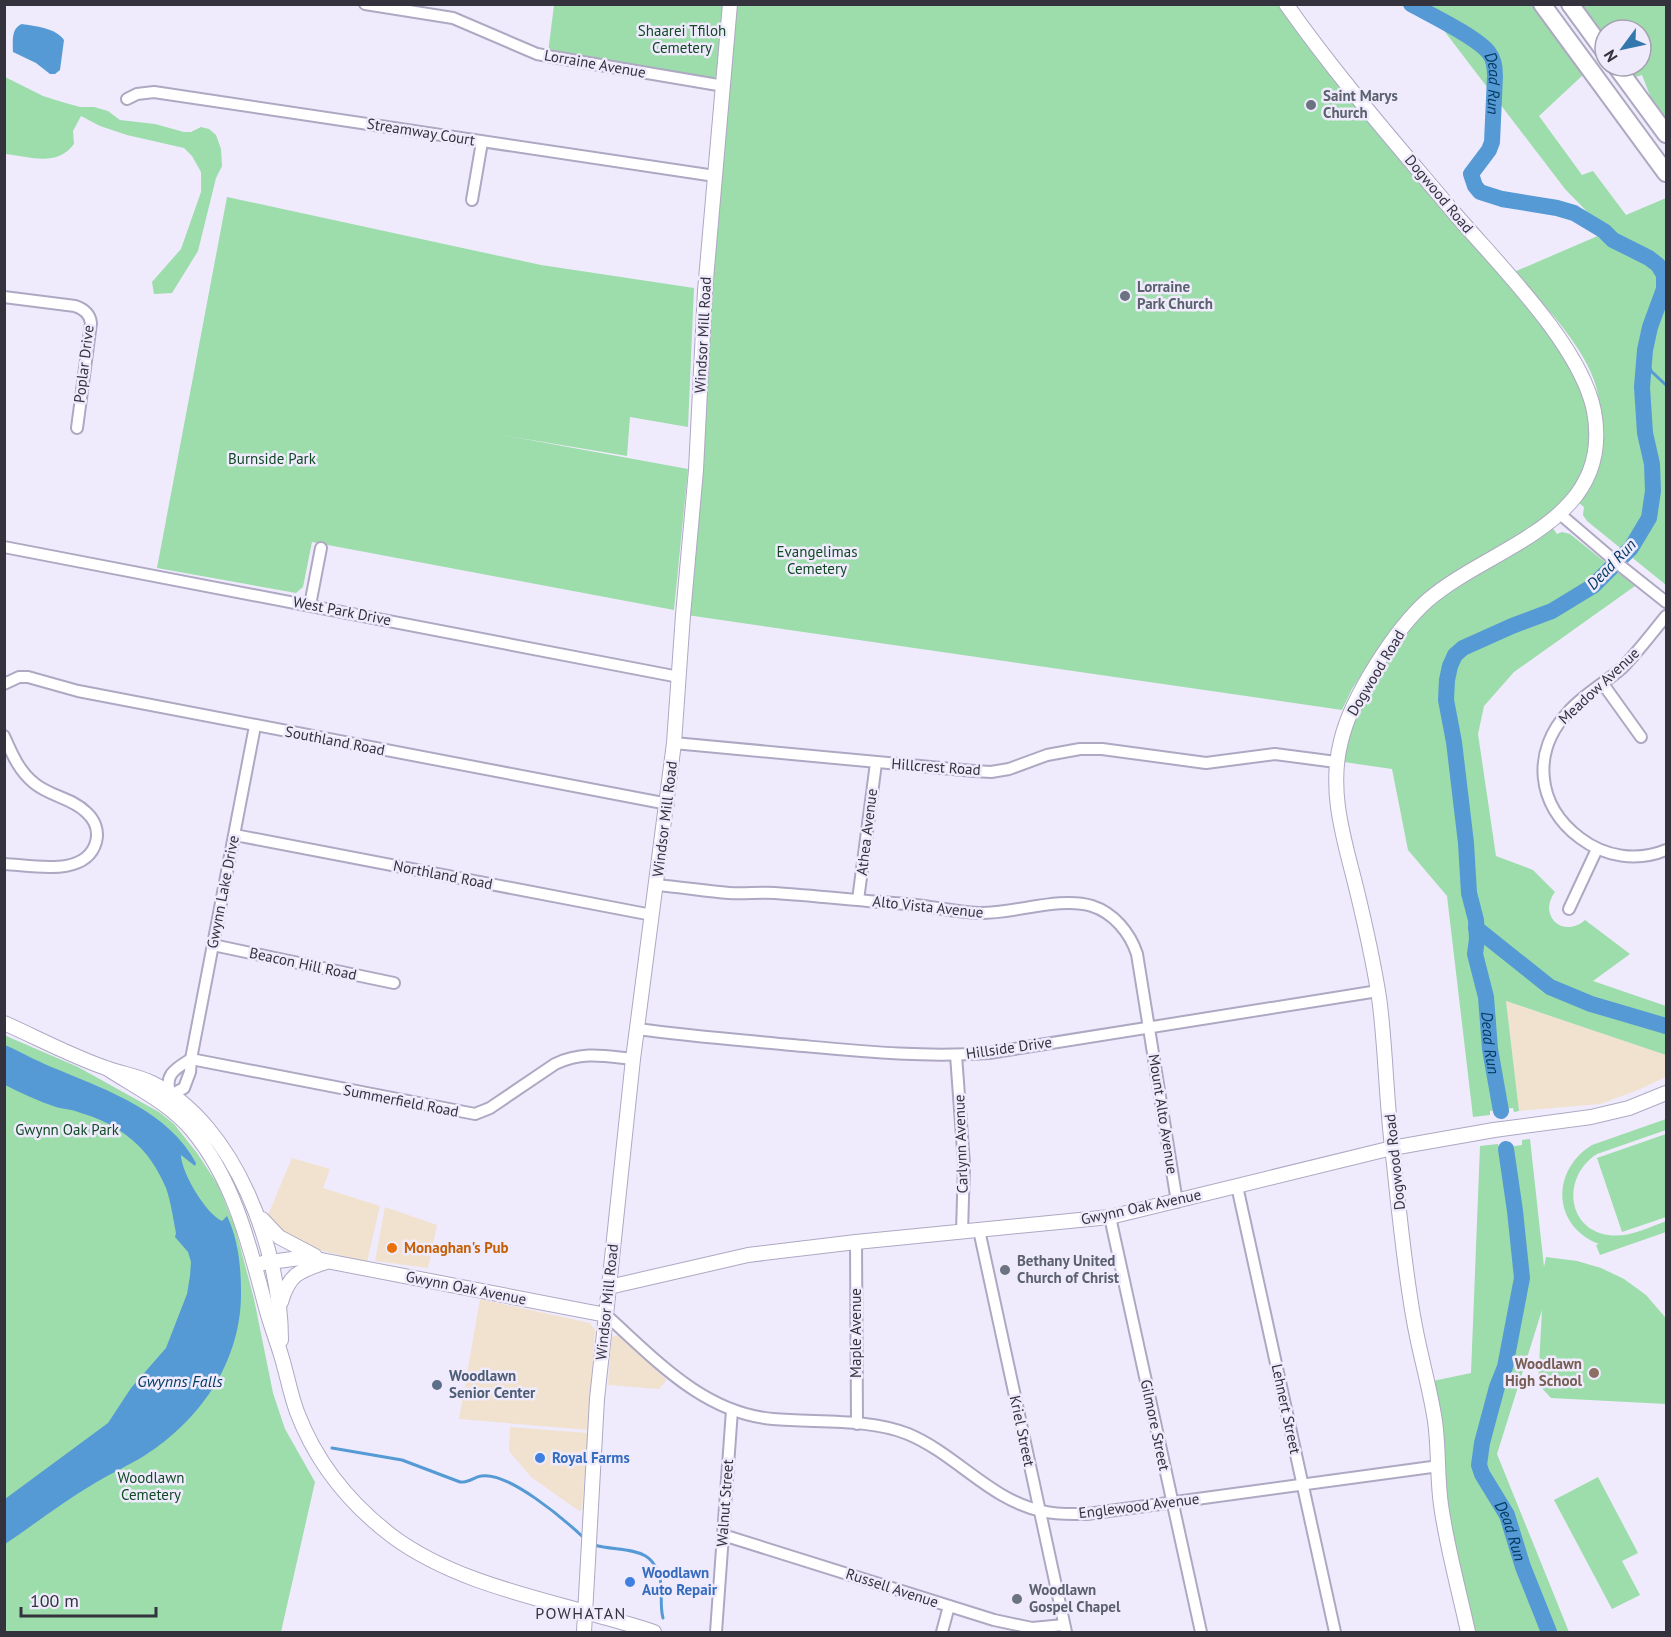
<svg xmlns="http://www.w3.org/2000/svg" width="1671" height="1637" font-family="'PT Sans',sans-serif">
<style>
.commercial{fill:#f1e2cf}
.green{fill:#9ddcab}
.water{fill:#559ad5}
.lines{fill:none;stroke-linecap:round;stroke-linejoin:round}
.stream{stroke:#559ad5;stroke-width:3}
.river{stroke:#559ad5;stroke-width:16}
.street-casing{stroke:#aea8c3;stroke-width:14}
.secondary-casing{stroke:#aea8c3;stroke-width:16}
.primary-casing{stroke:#aea8c3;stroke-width:20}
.street{stroke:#fff;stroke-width:10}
.secondary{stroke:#fff;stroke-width:14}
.primary{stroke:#fff;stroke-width:16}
.worship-dot{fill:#6b7280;stroke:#efebfd;stroke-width:2}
.food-dot{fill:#e8710a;stroke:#efebfd;stroke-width:2}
.education-dot{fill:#8d6e63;stroke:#efebfd;stroke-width:2}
.service-dot{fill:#5c6f8a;stroke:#efebfd;stroke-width:2}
.shop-dot{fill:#3f7fe0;stroke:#efebfd;stroke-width:2}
.labels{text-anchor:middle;stroke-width:5;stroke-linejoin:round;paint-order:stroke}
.park-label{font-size:15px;fill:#104924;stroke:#efebfd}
.street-label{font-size:15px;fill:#34323d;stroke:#efebfd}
.worship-label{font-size:15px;font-weight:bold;fill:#5b616d;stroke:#efebfd;text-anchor:start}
.food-label{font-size:15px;font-weight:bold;fill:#c56008;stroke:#efebfd;text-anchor:start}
.education-label{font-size:15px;font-weight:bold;fill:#785e54;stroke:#efebfd;text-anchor:end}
.service-label{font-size:15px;font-weight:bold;fill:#4e5e75;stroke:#efebfd;text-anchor:start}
.shop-label{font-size:15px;font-weight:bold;fill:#366cbe;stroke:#efebfd;text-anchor:start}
.water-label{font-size:16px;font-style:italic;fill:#043b62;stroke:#efebfd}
.neighbourhood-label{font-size:16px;letter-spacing:1.5px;fill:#34323d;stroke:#efebfd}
</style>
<rect width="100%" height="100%" fill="#efebfd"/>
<g class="commercial">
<path d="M1506 1001 1666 1055V1077L1638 1090 1600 1104 1519 1111Z"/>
<path d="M292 1158 330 1169 323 1188 380 1206 367 1262 316 1249 277 1227 268 1215Z"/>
<path d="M385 1207 437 1225 428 1268 375 1261Z"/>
<path d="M480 1299 590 1323 595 1330 588 1430 459 1419Z"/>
<path d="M618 1335 667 1380 659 1389 608 1385 611 1337Z"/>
<path d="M510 1427 588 1433 582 1510 579 1511 531 1477 509 1451Z"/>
</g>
<g class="green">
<path d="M554 5H723L716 76 713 80 548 53Z"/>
<path d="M735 5H1281L1541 322 1575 371 1589 412 1591 436 1584 472 1555 512 1419 600 1393 627 1381 644 1352 689 1342 710 687 615 710 291Z"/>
<path d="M1421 5H1533L1583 75 1539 116 1582 175 1593 171 1626 215 1666 198V585L1587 521 1583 515 1584 507 1575 500C1586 484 1587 466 1591 447 1593 434 1598 419 1599 406 1600 361 1542 302 1514 272L1607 232 1565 189 1445 32Z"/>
<path d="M1578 5H1666V124L1656 111 1642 75 1632 78 1623 66H1641V30H1605V43Z"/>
<path d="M5 77 43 96 62 102 80 107H94L108 111 120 120 155 124 184 132H191L201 127 209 129 216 135 221 149 222 166 216 178 198 251 172 293 154 294 152 282 181 249 201 192V172L192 156 184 148 127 135 100 126 81 116 73 131 74 144C56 168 29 156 5 154Z"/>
<path d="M227 197 541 265 694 288 688 427 630 417 627 456 502 435 688 469 674 610 312 542 303 587 296 593 157 568Z"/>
<path d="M1550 524 1557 534 1562 532 1570 534 1635 586 1514 672 1484 706 1478 734 1496 856 1533 870 1555 892C1537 916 1564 939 1585 920L1630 954 1593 981 1666 1006V1055L1506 1001 1519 1111 1514 1112 1513 1108 1490 1111V1115L1473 1117 1447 896 1408 850 1392 769 1337 761 1350 714 1414 613Z"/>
<path d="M4 1035 78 1067 159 1112 174 1124 197 1153 218 1185 235 1227 254 1299 273 1393 285 1429 315 1482 281 1632H5Z"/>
<path d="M1666 1119V1130L1597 1154C1563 1175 1565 1228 1608 1235 1628 1238 1648 1228 1666 1221V1232L1600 1255 1596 1245 1599 1244C1552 1226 1551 1170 1592 1145Z"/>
<path d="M1666 1134V1217L1622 1232 1597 1158Z"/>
<path d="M1530 1139 1544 1267 1546 1257 1577 1261 1601 1268 1624 1279 1646 1295 1665 1317 1666 1320V1404L1551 1398 1538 1384 1542 1310 1497 1454 1569 1632H1471L1441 1496 1428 1382 1471 1373 1480 1146 1498 1144 1499 1148 1522 1145V1140Z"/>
<path d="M1598 1477 1638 1553 1622 1561 1640 1595 1612 1609 1554 1500Z"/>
</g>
<g class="water">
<path d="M22 24C35 26 56 28 64 40L60 70 55 74H50L36 63 13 52C13 41 11 28 22 24Z"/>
<path d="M5 1045C23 1053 40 1063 59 1070 109 1091 169 1112 196 1163L195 1166 181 1155C181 1172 206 1214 222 1221L227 1216C238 1239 241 1266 241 1291 242 1362 199 1423 139 1459 125 1467 110 1474 95 1483 64 1501 35 1524 5 1544V1499L108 1423 131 1388 166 1348 187 1294 190 1276 191 1262 188 1252 175 1237 176 1233C173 1218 171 1202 166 1188 149 1147 120 1124 78 1112 71 1109 63 1109 56 1107 38 1101 21 1093 5 1085Z"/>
</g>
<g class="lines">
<g class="stream">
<path d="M1644 359 1652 372 1666 385"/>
<path d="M332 1448 402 1460 460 1482C469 1483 474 1477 481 1476 508 1471 565 1520 584 1538"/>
<path d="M594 1545C624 1553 655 1543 661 1584 662 1596 660 1607 663 1618"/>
</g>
<g class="river">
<path id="s1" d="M1411 4C1429 14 1479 38 1489 53 1494 59 1495 67 1495 76L1492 142 1489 150 1471 174 1475 186 1480 192 1502 199 1557 208 1574 213 1604 231 1613 240 1649 258 1658 265 1664 275V289L1650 327 1645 350 1642 387 1645 433 1652 464 1653 491 1649 518 1631 548 1593 586 1552 611 1512 626 1463 648 1455 655 1450 666 1447 680 1446 700 1454 742 1466 843 1469 893 1476 920 1477 939 1475 954 1486 997 1490 1049 1501 1111"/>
<path d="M1476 928 1550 987 1591 1004 1666 1026"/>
<path id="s2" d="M1506 1149 1515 1211 1522 1278 1505 1367 1497 1387 1482 1443 1479 1465 1482 1474 1507 1515 1523 1567 1549 1632"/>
</g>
<g class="street-casing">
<g id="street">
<path d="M365 4 453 18 537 54 553 57 724 86"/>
<path d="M127 99 137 94 154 92 715 176"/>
<path d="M472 200 482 142"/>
<path d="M4 297 75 306C84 309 90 314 91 323L77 428"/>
<path d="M1560 514 1622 567 1666 602"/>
<path d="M4 547 679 677"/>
<path d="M310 605 321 548"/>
<path d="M1666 616C1652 633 1638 652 1622 668 1605 683 1584 694 1569 711 1531 751 1536 805 1580 838 1605 857 1637 862 1666 850"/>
<path d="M4 684 19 677H28L78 691 668 804"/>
<path d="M1603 684 1641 737"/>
<path d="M4 736C12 754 19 771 34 783 49 796 72 798 86 812 95 820 99 831 96 842 86 878 32 865 4 864"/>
<path d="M674 743 974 771 991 772 1009 769 1047 755 1080 749H1102L1206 763 1275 754 1336 762"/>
<path d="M235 835 652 915"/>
<path d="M656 885C680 887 705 891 729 893 744 894 759 892 775 893 819 896 862 901 906 904 931 906 954 912 979 913 1013 914 1060 896 1092 906 1114 913 1130 933 1137 954L1177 1202"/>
<path d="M858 900 876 763"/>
<path d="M1569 909 1597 849"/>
<path d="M213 945 394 983"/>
<path d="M637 1029C689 1036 740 1040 792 1045 858 1051 922 1058 989 1053L1378 991"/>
<path d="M956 1055 964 1164 962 1232"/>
<path d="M191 1059 475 1114 490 1108 555 1064C583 1051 604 1056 633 1059"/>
<path d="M171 1095C163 1075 175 1069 191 1059"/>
<path d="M168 1099 171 1095 184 1088 190 1072 191 1059 255 726"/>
<path d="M1237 1186 1335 1632"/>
<path d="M1110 1217 1201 1632"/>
<path d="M979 1230 1066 1632"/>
<path d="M856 1242 857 1424"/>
<path d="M606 1315C655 1359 703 1413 773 1419 815 1423 869 1418 908 1434 956 1454 990 1500 1042 1511 1057 1515 1072 1514 1087 1514L1439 1466"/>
<path d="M723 1535 994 1620 1032 1628 1064 1625"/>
<path d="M716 1632 732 1410"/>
<path d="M942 1632 949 1606"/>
</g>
</g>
<g class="secondary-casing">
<g id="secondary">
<path d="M1286 4C1338 78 1398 146 1456 215 1500 266 1581 346 1594 411 1615 523 1492 545 1428 600 1395 629 1351 698 1341 741 1328 791 1344 839 1356 887 1365 924 1373 960 1379 997 1386 1049 1386 1102 1393 1155 1399 1210 1404 1266 1414 1321 1420 1355 1430 1388 1435 1421 1439 1449 1437 1477 1441 1505 1447 1548 1459 1590 1468 1632"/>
<path d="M4 1023C38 1038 75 1058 109 1069 123 1074 138 1076 152 1083 236 1124 281 1252 281 1340"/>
<path d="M108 1069C137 1088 169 1103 192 1130 233 1179 249 1243 265 1304 269 1321 276 1338 281 1355 287 1374 290 1393 297 1412 316 1462 350 1504 392 1536 450 1579 525 1595 593 1614 613 1620 634 1625 654 1632"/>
<path d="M262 1219 279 1237 315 1256"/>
<path d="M263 1263 300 1258H311L606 1315"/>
<path d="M609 1287 748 1255 856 1242 1110 1217 1392 1148 1494 1130 1591 1117 1629 1108 1666 1093"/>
<path d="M281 1302C289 1274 299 1271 326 1262"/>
<path d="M584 1632 597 1399 606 1315 633 1059 674 743 683 615 696 470 705 291 730 4"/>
</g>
</g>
<g class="primary-casing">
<g id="primary">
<path d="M1542 4 1666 173"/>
<path d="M1570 4 1605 52"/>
<path d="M1616 66 1666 134"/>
</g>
</g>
<use href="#street" class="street"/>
<use href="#secondary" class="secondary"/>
<use href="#primary" class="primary"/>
</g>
<g class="worship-dot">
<circle cx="1311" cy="105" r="6"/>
<circle cx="1125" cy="296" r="6"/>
<circle cx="1005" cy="1270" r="6"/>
<circle cx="1017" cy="1599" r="6"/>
</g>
<circle class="food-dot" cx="392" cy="1248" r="6"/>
<circle class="education-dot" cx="1594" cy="1373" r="6"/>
<circle class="service-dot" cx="437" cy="1385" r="6"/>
<g class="shop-dot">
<circle cx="540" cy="1458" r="6"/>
<circle cx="630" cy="1582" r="6"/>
</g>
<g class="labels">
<g class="park-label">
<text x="682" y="36">Shaarei Tfiloh<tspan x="682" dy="17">Cemetery</tspan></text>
<text x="272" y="464">Burnside Park</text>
<text x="817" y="557">Evangelimas<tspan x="817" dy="17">Cemetery</tspan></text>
<text x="67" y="1135">Gwynn Oak Park</text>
<text x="151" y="1483">Woodlawn<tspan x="151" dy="17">Cemetery</tspan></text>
</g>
<g class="street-label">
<text transform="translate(595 64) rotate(10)" y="5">Lorraine Avenue</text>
<text transform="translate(421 132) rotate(9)" y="5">Streamway Court</text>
<text transform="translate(1439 194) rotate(50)" y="5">Dogwood Road</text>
<text transform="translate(703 335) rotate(-87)" y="5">Windsor Mill Road</text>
<text transform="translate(84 364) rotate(-83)" y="5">Poplar Drive</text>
<text transform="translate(342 611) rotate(11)" y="5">West Park Drive</text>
<text transform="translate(1376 673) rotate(-59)" y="5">Dogwood Road</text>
<text transform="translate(1599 686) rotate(-43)" y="5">Meadow Avenue</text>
<text transform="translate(335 741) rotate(11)" y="5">Southland Road</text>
<text transform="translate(936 767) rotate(4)" y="5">Hillcrest Road</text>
<text transform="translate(665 819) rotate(-83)" y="5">Windsor Mill Road</text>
<text transform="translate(867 832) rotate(-83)" y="5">Athea Avenue</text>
<text transform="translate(443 875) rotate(11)" y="5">Northland Road</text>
<text transform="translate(223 892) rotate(-79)" y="5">Gwynn Lake Drive</text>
<text transform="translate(928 907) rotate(6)" y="5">Alto Vista Avenue</text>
<text transform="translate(303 964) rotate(12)" y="5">Beacon Hill Road</text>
<text transform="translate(1009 1048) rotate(-8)" y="5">Hillside Drive</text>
<text transform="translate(401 1101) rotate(11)" y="5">Summerfield Road</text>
<text transform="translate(1163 1114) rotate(81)" y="5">Mount Alto Avenue</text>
<text transform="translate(961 1144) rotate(-92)" y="5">Carlynn Avenue</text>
<text transform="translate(1395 1162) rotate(-96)" y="5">Dogwood Road</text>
<text transform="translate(1141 1207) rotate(-12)" y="5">Gwynn Oak Avenue</text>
<text transform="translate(466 1288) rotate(11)" y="5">Gwynn Oak Avenue</text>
<text transform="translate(607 1302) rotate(-84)" y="5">Windsor Mill Road</text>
<text transform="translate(856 1333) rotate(-90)" y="5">Maple Avenue</text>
<text transform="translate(1286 1409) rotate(78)" y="5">Lehnert Street</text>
<text transform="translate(1155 1425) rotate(78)" y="5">Gilmore Street</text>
<text transform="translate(1022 1431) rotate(78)" y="5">Kriel Street</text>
<text transform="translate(725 1503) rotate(-86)" y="5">Walnut Street</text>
<text transform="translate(1139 1506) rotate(-7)" y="5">Englewood Avenue</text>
<text transform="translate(892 1588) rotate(18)" y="5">Russell Avenue</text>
</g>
<g class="worship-label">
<text x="1323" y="101">Saint Marys<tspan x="1323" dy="17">Church</tspan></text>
<text x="1137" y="292">Lorraine<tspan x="1137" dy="17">Park Church</tspan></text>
<text x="1017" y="1266">Bethany United<tspan x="1017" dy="17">Church of Christ</tspan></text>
<text x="1029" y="1595">Woodlawn<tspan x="1029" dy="17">Gospel Chapel</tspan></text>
</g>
<g class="food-label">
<text x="404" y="1253">Monaghan's Pub</text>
</g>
<g class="education-label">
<text x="1582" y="1369">Woodlawn<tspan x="1582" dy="17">High School</tspan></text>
</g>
<g class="service-label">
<text x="449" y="1381">Woodlawn<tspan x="449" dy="17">Senior Center</tspan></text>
</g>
<g class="shop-label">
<text x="552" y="1463">Royal Farms</text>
<text x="642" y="1578">Woodlawn<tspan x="642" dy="17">Auto Repair</tspan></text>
</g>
<g class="water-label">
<text dy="6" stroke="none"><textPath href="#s1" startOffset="124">Dead Run</textPath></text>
<text transform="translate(1611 564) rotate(-46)" y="6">Dead Run</text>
<text dy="6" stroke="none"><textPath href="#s1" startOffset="1334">Dead Run</textPath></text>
<text x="180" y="1387">Gwynns Falls</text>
<text dy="6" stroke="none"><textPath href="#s2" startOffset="396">Dead Run</textPath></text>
</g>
<g class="neighbourhood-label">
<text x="581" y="1619">POWHATAN</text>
</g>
</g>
<rect width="1671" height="1637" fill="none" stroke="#34323d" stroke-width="12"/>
<g transform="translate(1623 48) rotate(237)"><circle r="28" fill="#efebfd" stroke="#a4a1b0" stroke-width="1.5"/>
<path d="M0-4.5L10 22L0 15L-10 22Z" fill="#3477ad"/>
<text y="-9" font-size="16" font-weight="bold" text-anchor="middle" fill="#34323d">N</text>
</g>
<path d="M21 1607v9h135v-9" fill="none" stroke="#34323d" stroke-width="3"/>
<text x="30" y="1607" font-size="18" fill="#34323d" stroke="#efebfd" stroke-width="4.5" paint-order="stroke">100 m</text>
</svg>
